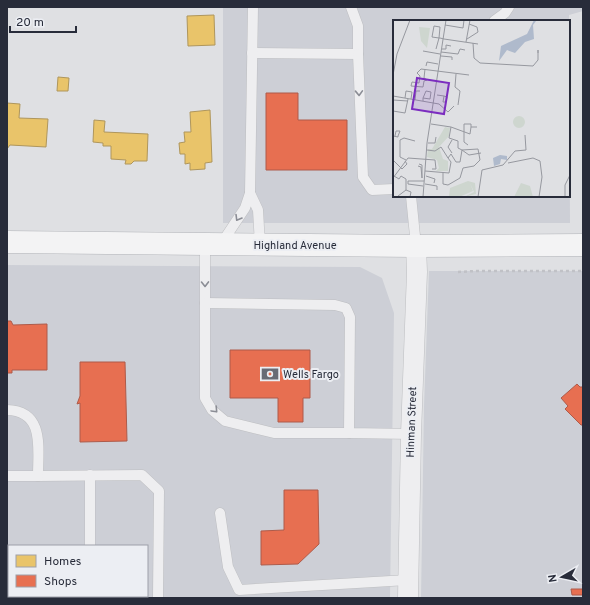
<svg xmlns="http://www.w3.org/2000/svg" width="590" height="605" font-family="Overpass,sans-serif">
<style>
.built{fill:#cdcfd6;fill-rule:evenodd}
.homes{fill:#e9c46a;stroke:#af965c}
.shops{fill:#e76f51;stroke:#ae5b4a}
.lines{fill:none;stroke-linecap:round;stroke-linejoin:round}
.service-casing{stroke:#bdbec1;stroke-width:11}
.minor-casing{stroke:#bdbec1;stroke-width:21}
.trunk-casing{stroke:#b1b3b8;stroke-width:23}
.path{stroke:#c0c1c6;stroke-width:2.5;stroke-dasharray:3 3;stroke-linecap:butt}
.service{stroke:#eeeef0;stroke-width:10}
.minor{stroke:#eeeef0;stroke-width:20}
.trunk{stroke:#f3f3f4;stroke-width:22}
.oneway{stroke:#8b8d95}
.labels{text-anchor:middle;stroke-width:4;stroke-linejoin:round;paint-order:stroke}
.street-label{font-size:11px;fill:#282c3a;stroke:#eceef3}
.poi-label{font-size:11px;fill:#282c3a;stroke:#eceef3;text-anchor:start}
.inset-road{fill:none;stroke:#96989f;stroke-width:1}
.view{fill:#7b2cbf;fill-opacity:0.15;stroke:#7b2cbf;stroke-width:2}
.inset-edge{fill:none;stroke:#282c3a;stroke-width:2}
</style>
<rect width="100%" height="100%" fill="#dfe0e3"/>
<g class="built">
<path d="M223 7H583V11L569 15V21H394V196H569V34L570 223H223Z"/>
<path d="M7 265 360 267 382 278 394 313 390 598H7ZM9 546H147V596H9Z"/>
<path d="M429 271H583V598H421L424 406Z"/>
</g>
<g class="homes">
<path d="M214 15 215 45 188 46 187 16Z"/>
<path d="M58 77 69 78 68 91H57Z"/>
<path d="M7 103 20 104 19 118 48 119 46 147 10 145 7 149Z"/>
<path d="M210 110 212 162 205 163V169L190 170V163L185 164V154H180L179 143 185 142 184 132H191L190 112Z"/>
<path d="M94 120 105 121 104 132 148 134 147 161H134L131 164H125L126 160 111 159V146H103V143L93 142Z"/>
</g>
<g class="shops">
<path d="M266 93H298V120H347V170H266Z"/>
<path d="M7 321H11L13 325 47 324V370H12V373H7Z"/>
<path d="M230 350H310V398H303V422H278V398H230Z"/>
<path d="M80 362H125L127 441 80 442V403L77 404 80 396Z"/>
<path d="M577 384 580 387H583V425H581L565 409 568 406 561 398Z"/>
<path d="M284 490H318L319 544 298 564 261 565V531L284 530Z"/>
<path d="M571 589H583V595H572Z"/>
</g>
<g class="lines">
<g class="service-casing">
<g id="service">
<path d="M494 21 505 13 509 7"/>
<path d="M252 53 358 54V26L351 7"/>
<path d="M358 54 363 177 372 190 394 189"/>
<path d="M250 193 253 7"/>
<path d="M411 196 416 246"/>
<path d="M221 244 245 208 250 193 258 210 260 245"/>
<path d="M205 245V398L212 410 225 421 274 433H349"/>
<path d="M205 303 335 305 346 308 350 317 349 433 411 434"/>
<path d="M7 410C45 411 38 448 38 476L142 475 159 491 158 598"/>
<path d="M90 475V546"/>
<path d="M7 476H38"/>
<path d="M220 513 228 567 239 590 408 580"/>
<path d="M7 562H9"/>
<path d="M91 596V598"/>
</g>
</g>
<g class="minor-casing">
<path id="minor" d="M408 598 411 434 417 272 416 246"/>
</g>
<g class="trunk-casing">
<path id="trunk" d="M7 242 416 246 583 245"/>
</g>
<path class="path" d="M458 272 477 271H583"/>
<use href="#service" class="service"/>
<use href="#minor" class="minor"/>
<use href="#trunk" class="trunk"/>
</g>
<defs><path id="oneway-chevron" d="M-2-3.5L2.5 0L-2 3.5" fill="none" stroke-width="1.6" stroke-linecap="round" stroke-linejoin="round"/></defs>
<g class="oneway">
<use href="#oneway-chevron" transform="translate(359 93) rotate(88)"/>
<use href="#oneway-chevron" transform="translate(238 218) rotate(121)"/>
<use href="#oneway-chevron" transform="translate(205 284) rotate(89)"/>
<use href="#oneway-chevron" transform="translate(215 410) rotate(47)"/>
</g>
<defs>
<g id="bank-bare" transform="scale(1.38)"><path d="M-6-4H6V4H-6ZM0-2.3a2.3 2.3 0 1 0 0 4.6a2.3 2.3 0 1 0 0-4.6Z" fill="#686b75" stroke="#eceef3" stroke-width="2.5" paint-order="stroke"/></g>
</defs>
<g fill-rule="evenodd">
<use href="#bank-bare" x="270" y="374"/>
</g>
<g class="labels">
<g class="street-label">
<text x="295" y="249">Highland Avenue</text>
<text transform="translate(411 422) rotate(-88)" y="4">Hinman Street</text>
</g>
<g class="poi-label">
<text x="283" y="378">Wells Fargo</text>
</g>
</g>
<g transform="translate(393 20)">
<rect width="177" height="177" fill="#dfe0e3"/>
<path d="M26 7 37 8 34 28 28 21ZM120 102a6 6 0 1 1 12 0a6 6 0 1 1-12 0ZM52 107 57 108 56 116 46 127 50 139 55 141V151H43L46 148 44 140 34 137 35 129H39ZM75 161 82 163 83 174 71 177 81 172 77 163 80 171 66 177H61L60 173 61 177H56L57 168ZM128 163 137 166 140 177H121Z" fill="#ced6cf"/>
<path d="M141 0 143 1 140 5 141 19 132 22 122 33 114 30 106 41 108 26 134 14ZM107 135 114 136V140L108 139 107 144 101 146 100 138Z" fill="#afbacc"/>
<path class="inset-road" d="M52 5 70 8 71 0M74 19 85 12 84 7 76 4M73 22 77 0M80 23 81 38 87 43 140 46 145 40V30V33M43 29 46 18 47 7 41 6 39 17 46 18H47L51 19 85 24M49 29H53V25L58 26M30 31 47 34M48 32 65 34 67 29 72 30M48 36 59 37V40M33 46 34 42 45 44M32 49 31 58 34 60 31 61 30 67 18 66 19 62 26 63 27 56 24 53 28 49 76 55M63 54 62 67 67 71 65 85M0 55 4 34 17 0M44 75 51 76 54 77 53 82H50L51 76M0 76 46 84 55 92 61 86M12 78 13 71 19 72 18 79M30 78 33 71 38 72M0 80 15 81M22 80 23 71H27M30 81V78L37 79 38 72M0 91 12 93 15 79M38 104 58 107 77 114 78 107H84M0 116 5 117V116L7 111H3L2 116M35 123H42L43 117M75 125 71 122V104H78V107M34 130 42 131 48 127 55 138M69 130 76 135 88 133M59 133 55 127 59 120M0 140 9 149 14 144 12 141M13 140 7 137V120L11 118 22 121M115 143 140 138 147 141 149 157 146 177M25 146 28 147 29 158V145L26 144M32 151 56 153 58 142 55 138 58 134 63 142H67L69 130 65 128V121L56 118 58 107M50 153V164L55 165 67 158 70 148 81 146 87 140 85 129 69 130M1 156 6 159 8 156 13 159V170M33 156 42 159 41 163M0 158 15 138 42 140 43 149H39M32 164 44 166V170M30 166 15 164V161H31M5 176 13 170 18 172 17 177M30 177 34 123 53 0M85 177 89 150 110 145 122 131 133 130 132 115M172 177V165L177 155"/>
<path class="view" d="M24 58 56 63 51 94 19 89Z"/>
<rect width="177" height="177" class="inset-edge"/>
</g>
<rect width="590" height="605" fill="none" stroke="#282c3a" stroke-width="16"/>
<rect x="8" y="545" width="140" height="52" fill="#eceef3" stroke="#9ea0a9"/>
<rect x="16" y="555" width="20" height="12" fill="#e9c46a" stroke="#9ea0a9"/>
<text x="44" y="565" font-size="12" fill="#282c3a">Homes</text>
<rect x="16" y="575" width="20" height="12" fill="#e76f51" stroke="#9ea0a9"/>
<text x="44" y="585" font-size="12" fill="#282c3a">Shops</text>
<g transform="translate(562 577) rotate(261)" stroke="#eceef3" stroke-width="3" paint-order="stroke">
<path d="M0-3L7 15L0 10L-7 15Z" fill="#282c3a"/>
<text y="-6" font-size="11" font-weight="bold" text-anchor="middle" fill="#282c3a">N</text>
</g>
<path d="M10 26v6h66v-6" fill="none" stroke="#282c3a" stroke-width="2"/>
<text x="16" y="26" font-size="12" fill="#282c3a" stroke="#eceef3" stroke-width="3" paint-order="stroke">20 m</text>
</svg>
